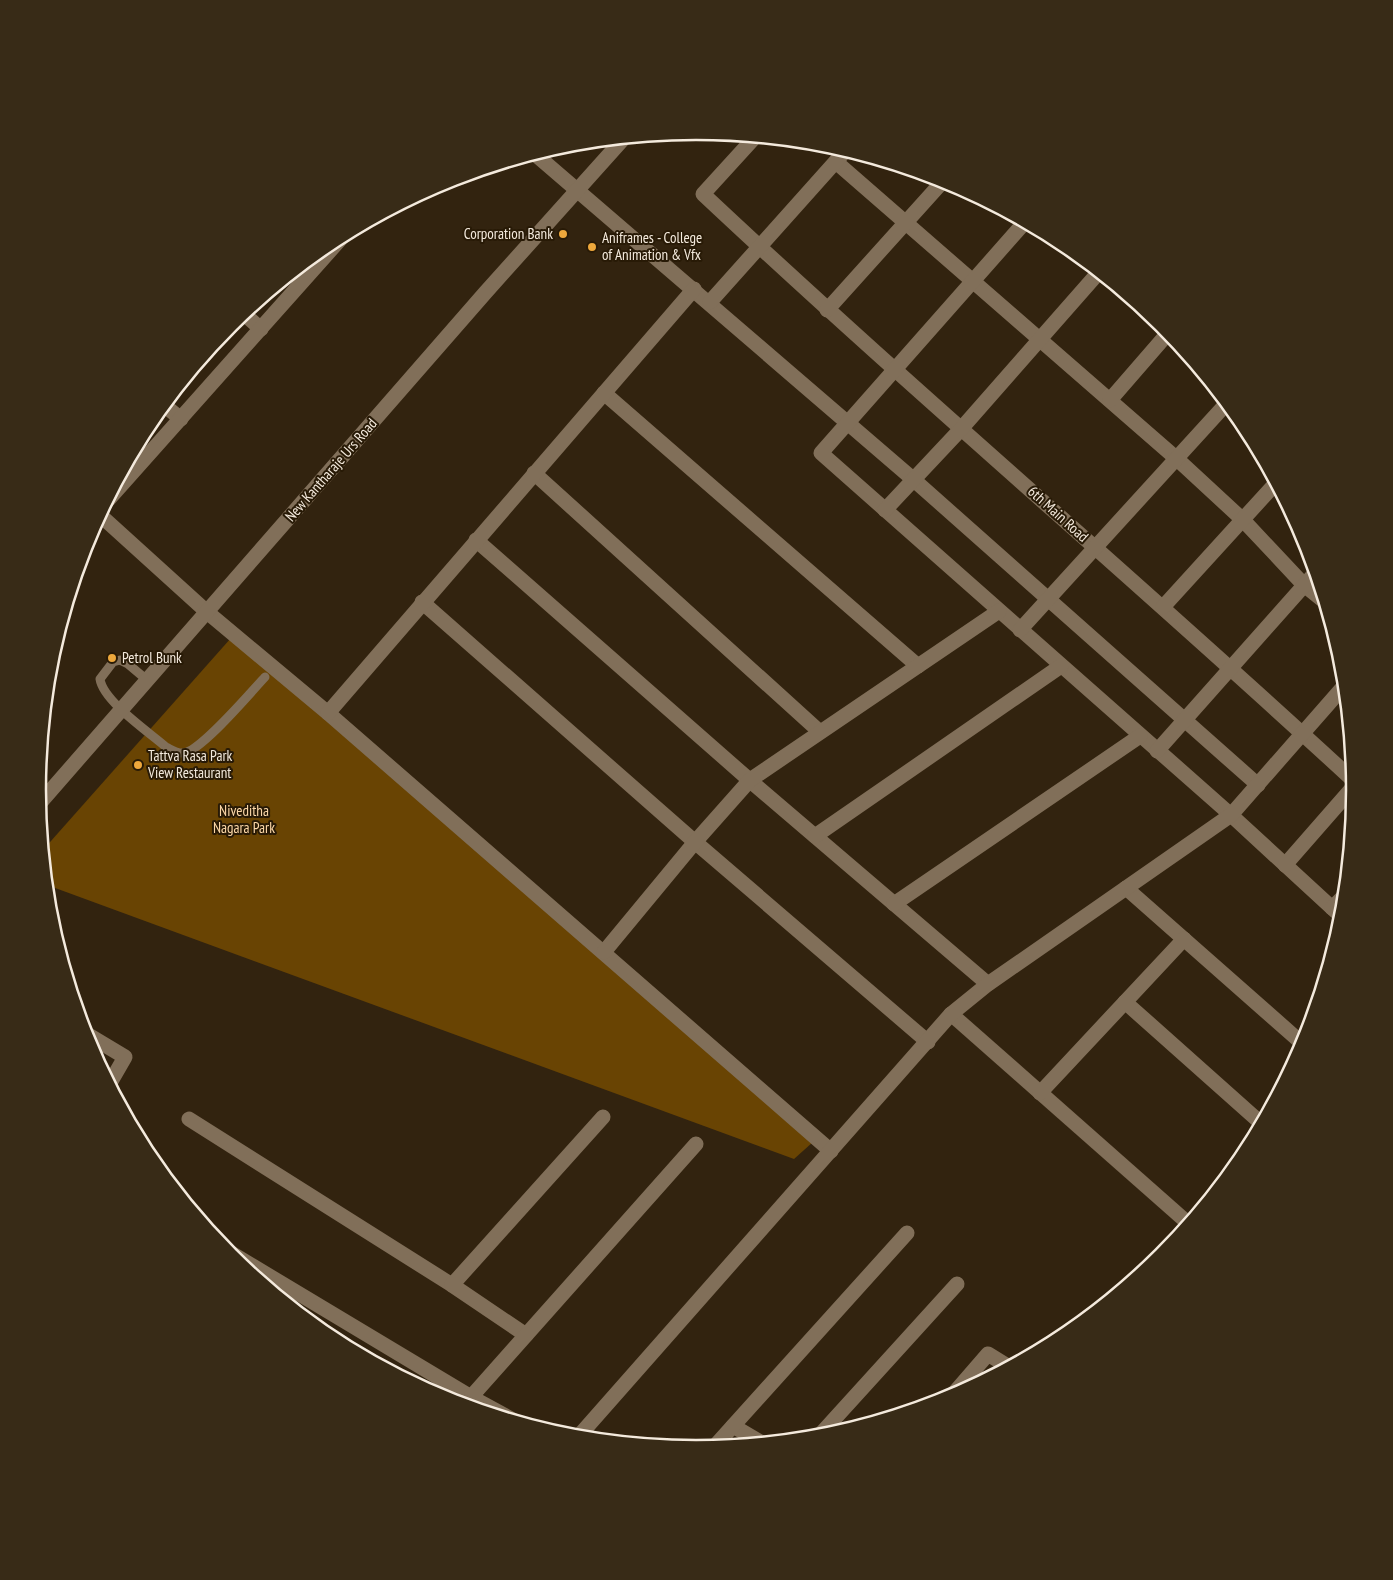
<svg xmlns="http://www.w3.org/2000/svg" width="1393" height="1580" font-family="'PT Sans Narrow',sans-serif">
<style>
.green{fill:#694403}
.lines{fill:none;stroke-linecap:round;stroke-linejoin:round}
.service{stroke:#816f59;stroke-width:9}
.minor{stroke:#816f59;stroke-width:15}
.secondary{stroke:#816f59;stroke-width:15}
.poi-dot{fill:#eea83c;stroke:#281a06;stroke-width:2}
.labels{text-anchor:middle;stroke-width:4;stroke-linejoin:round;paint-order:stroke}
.poi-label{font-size:15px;fill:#f4eadd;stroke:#281a06;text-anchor:start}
.street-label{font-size:15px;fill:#f4eadd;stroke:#281a06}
.park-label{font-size:15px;fill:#fcd8a9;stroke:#281a06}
.rim{fill:none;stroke:#f4eadd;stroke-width:2.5}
</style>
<rect width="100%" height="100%" fill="#32230f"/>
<path class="green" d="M231 638 813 1142 794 1159 47 885 43 850Z"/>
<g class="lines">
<path class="service" d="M147 680 128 664 120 660 113 662 100 679C103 701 149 732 166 747 172 750 177 754 184 753 202 750 250 693 265 677"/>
<g class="minor">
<path d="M755 137 703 194C916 394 1140 583 1355 782"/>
<path d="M535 154 914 480 1258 785"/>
<path d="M836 162 1177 459 1243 520 1304 585 1325 602"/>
<path d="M1025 222 821 453 1231 815 1343 918"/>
<path d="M710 302 846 150"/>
<path d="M827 310 944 180"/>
<path d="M243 313 261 329"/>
<path d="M604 393 918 666"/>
<path d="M1110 400 1169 332"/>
<path d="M164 405 181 419"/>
<path d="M534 473 820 732"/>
<path d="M108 500 344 235"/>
<path d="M885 510 961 429 1099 272"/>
<path d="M100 515 207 612 328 713 831 1151"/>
<path d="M476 540 754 784 988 984"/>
<path d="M422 602 695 842 928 1042"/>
<path d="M1163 607 1276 483"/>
<path d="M1020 630 1227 403"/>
<path d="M328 713 694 289"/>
<path d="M1157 751 1316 572"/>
<path d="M815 836 1061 666"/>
<path d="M1285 865 1355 785"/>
<path d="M1126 888 1304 1045"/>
<path d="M894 904 1140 736"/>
<path d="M1332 908 1345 895"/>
<path d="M604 952 695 842 750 780 999 611"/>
<path d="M1125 1002 1262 1124"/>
<path d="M951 1014 1189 1224"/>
<path d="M85 1033 125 1057 110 1083"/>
<path d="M1040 1093 1184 939"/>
<path d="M189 1119 452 1285"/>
<path d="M226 1250 471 1397"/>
<path d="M526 1335 452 1285 603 1117"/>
<path d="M949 1399 988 1354 1009 1367"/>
<path d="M513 1420 471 1397 696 1144"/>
<path d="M733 1426 762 1443"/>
<path d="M578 1437 951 1014 988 984 1231 815 1345 685"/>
<path d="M818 1437 957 1284"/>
<path d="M714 1447 907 1233"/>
</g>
<path class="secondary" d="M39 804 485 293 624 138"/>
</g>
<g class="poi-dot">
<circle cx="563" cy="234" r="5"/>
<circle cx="592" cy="247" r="5"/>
<circle cx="112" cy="658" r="5"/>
<circle cx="138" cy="765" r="5"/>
</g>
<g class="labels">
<g class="poi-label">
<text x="553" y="239" text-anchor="end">Corporation Bank</text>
<text x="602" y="243">Aniframes - College<tspan x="602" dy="17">of Animation &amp; Vfx</tspan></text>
<text x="122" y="663">Petrol Bunk</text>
<text x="148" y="761">Tattva Rasa Park<tspan x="148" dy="17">View Restaurant</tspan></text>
</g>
<g class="street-label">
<text transform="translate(331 470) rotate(-49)" y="5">New Kantharaje Urs Road</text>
<text transform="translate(1058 514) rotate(42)" y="5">6th Main Road</text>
</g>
<g class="park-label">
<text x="244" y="816">Niveditha<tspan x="244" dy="17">Nagara Park</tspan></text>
</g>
</g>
<path d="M0 0H1393V1580H0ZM46 790a650 650 0 1 1 1300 0a650 650 0 1 1-1300 0Z" fill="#382b17" fill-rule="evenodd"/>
<path class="rim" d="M46 790a650 650 0 1 1 1300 0a650 650 0 1 1-1300 0Z"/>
</svg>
